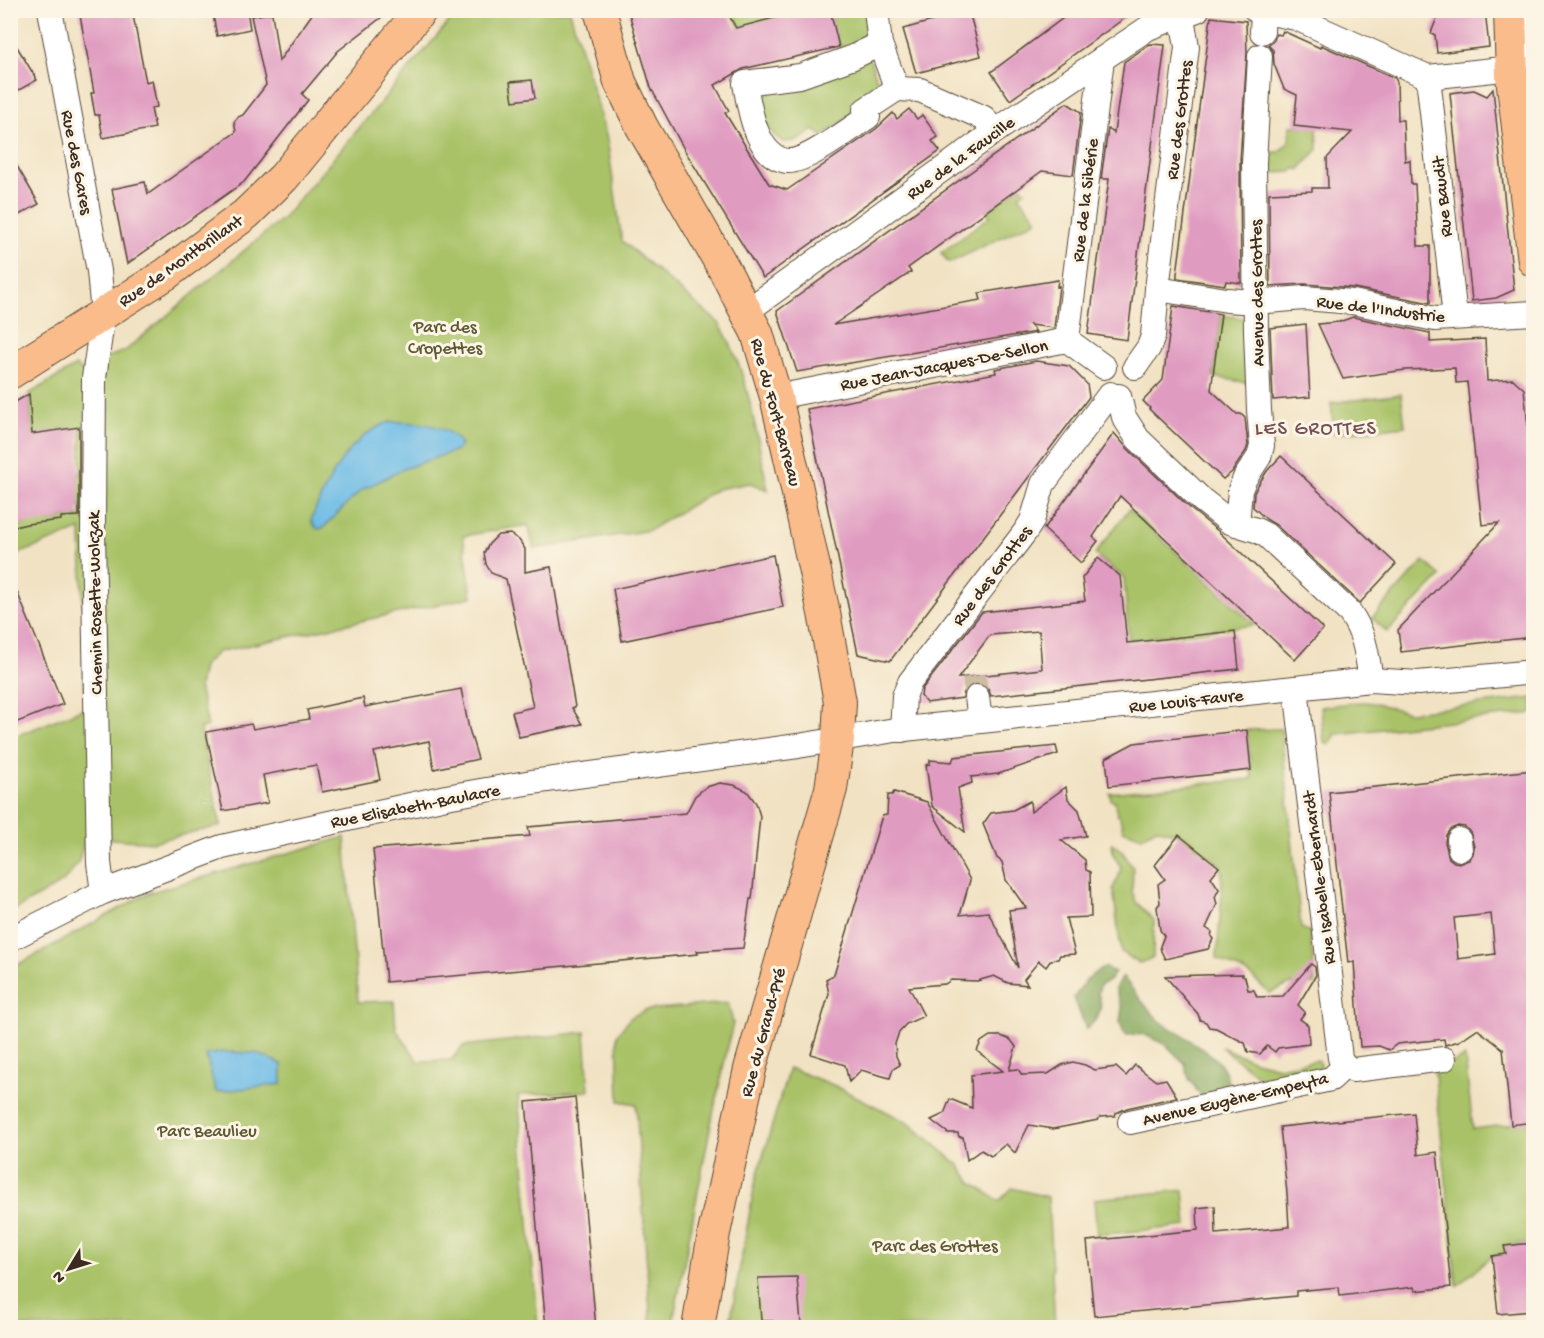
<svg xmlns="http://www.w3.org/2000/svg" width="1544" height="1338" font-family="'Gochi Hand',sans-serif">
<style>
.green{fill:#a9c268;stroke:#727643;stroke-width:1.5}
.forest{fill:#86a85c;stroke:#60693d;stroke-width:1.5}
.water{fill:#6cbbe6;stroke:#547282;stroke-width:1.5}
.building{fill:#e09bc1;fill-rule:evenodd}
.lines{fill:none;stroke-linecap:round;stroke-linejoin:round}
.minor-tunnel{stroke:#cdbda2;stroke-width:24;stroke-dasharray:24 12;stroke-linecap:butt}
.minor-casing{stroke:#564637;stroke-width:26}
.major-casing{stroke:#564637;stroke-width:34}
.minor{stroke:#fff;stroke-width:24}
.major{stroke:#fabc8b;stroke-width:32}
.labels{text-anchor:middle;stroke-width:6;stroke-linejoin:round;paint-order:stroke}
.street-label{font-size:18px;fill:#3b2a1e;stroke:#fcf5e5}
.park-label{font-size:18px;fill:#5c5834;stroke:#fcf5e5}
.neighbourhood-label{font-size:20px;letter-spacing:1.5px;fill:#755257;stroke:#fcf5e5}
</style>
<rect width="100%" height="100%" fill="#fcf5e5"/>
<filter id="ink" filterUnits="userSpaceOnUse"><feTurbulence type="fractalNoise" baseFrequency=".0167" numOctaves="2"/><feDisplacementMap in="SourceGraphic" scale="12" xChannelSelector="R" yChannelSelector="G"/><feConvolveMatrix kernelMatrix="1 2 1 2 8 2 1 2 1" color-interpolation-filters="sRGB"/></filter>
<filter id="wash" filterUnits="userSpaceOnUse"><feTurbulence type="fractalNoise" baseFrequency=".008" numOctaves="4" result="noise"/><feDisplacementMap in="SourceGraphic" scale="24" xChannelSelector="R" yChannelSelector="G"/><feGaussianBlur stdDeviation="1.35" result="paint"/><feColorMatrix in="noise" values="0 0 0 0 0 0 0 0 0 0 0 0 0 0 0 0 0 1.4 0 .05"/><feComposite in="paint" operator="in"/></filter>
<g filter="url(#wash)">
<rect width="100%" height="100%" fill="#f1e2c3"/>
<g class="green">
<path d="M458 11H570L607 139 622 241 719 323C749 371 756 435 768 490L750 483 717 489 650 530 534 549 528 525 463 536 472 597 218 652 203 666 199 687 208 726 200 728 221 826 152 842 86 837 78 863 63 882 11 912V738L85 708 81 529 11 557V528L33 522 61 520V517L82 516 81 505 65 507 72 474H81V427L32 434 29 394 76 366 83 372V366L125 351 284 217Z"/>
<path d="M732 11H804L739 27Z"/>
<path d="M830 11H867C869 38 865 41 839 47Z"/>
<path d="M868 54 882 93 822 136 814 130 799 140 783 142C764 129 764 121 760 100L803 69Z"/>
<path d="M1290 126 1317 127 1318 149 1299 170 1296 168 1291 172 1271 173 1262 163 1263 152H1279L1289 142Z"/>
<path d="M1021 186 1025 191 1019 196 1037 220 949 263 941 253 990 216 987 211Z"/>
<path d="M1221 315 1248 319 1249 383 1213 377Z"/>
<path d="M1401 394 1405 426 1334 434 1331 403Z"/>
<path d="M1129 509 1255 625 1129 640 1124 578 1095 554Z"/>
<path d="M1424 561 1441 576 1387 632 1372 618Z"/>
<path d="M1533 698V713L1336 734 1329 745 1324 742 1321 707C1338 705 1356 700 1373 703 1385 705 1397 710 1410 712Z"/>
<path d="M1281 729 1301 928 1310 932 1315 984H1291L1269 993 1249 974 1217 959C1218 928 1224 897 1221 866L1181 835 1156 828 1142 837 1123 830 1120 817 1117 815 1115 801 1111 800 1110 793 1252 779 1247 730Z"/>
<path d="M345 837 358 1002 394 1001 396 1029 418 1061 451 1060 463 1046 585 1032 589 1091 518 1095 538 1327H11L10 969 148 893Z"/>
<path d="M1112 843 1122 851 1133 868 1132 891 1136 902 1154 920 1153 958 1139 963 1121 952 1113 888 1119 876 1121 867 1113 854Z"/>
<path d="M728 1003 733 1023 711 1123 672 1327H651L636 1104 619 1101 617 1035 630 1018 645 1010Z"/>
<path d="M1221 1047 1255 1061 1279 1067 1317 1060 1320 1064 1321 1068 1315 1072 1267 1083Z"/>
<path d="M1465 1057 1473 1129 1530 1122 1533 1148V1243L1505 1246 1506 1254 1492 1256 1457 1286 1434 1066 1443 1067Z"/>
<path d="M789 1068 833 1085 907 1122 959 1165 971 1182 999 1201 1012 1188 1048 1197 1055 1327 729 1328 755 1183Z"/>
<path d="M1184 1190 1187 1226 1097 1235 1094 1199Z"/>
</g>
<g class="forest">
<path d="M1104 967 1115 972 1109 981 1100 985 1098 994C1105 1008 1097 1021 1086 1029L1074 998C1082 984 1090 975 1104 967Z"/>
<path d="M1123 977C1134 991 1146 1008 1159 1020 1177 1036 1244 1062 1224 1093L1201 1096 1189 1079 1185 1064 1166 1045 1143 1034 1127 1035 1124 1033 1120 1022 1122 1008 1115 988Z"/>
</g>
<g class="water">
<path d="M390 422C413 422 448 422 461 445L458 450 403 469 360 491 323 528 318 529 314 526 311 520C326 482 349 435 390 422Z"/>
<path d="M223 1052 256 1053 282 1064V1084L216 1092 206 1055Z"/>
</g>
<g id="blocks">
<g class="building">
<path d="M79 10H132L146 82 152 80 157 107 151 108 155 128 103 138 99 115H95L91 93H94Z"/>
<path d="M212 10H247L250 29 217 36Z"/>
<path d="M315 10H391L338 51 302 94 308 100 244 182 127 264 112 189 145 182 148 194 236 132 234 122 238 117 243 115 266 85 251 16 272 13 279 61Z"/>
<path d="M628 10H726L736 28 804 10H830L839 47 743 69 715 85 729 111 725 113 769 184 787 190 876 129 893 113 897 119 909 109 917 119 922 115 938 137 932 141 940 151 763 278 685 151 651 88Z"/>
<path d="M1074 10H1136L1010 100 991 72Z"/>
<path d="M1440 10H1485L1489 47 1437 53 1435 35 1431 33Z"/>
<path d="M969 11 981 56 916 73 903 29Z"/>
<path d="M1211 17 1246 21 1247 53 1240 162 1241 283 1226 281 1225 285 1177 278V274Z"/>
<path d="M1283 31 1320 48 1321 45 1395 78 1397 82 1398 120H1403L1405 161 1410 160 1411 184H1415L1418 246H1430V303L1354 288 1305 284 1270 286 1269 193 1312 191V188H1328L1327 158 1352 132 1294 126 1297 95 1284 89 1274 64 1273 50 1268 45 1274 40 1276 34 1281 35Z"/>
<path d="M10 35 37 80 10 95Z"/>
<path d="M1150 44 1165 45 1127 340 1088 334 1109 179H1101L1108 129 1114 133 1124 62Z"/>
<path d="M532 80 535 98 513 101 510 82Z"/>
<path d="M1493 89 1514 290 1496 298 1472 301 1450 93 1474 90 1487 96Z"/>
<path d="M1067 103 1081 112 1073 175 1042 171 908 268 911 272 833 325 981 300 979 293 1058 280 1057 287 1059 286 1054 328 1030 325 1036 332 797 372 777 311Z"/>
<path d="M10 154 39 204 10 220Z"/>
<path d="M1173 306 1221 314 1211 390 1237 414H1241L1245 418 1248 445 1246 451 1232 472 1223 479 1149 409 1150 408 1143 401 1163 380Z"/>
<path d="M1353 317 1430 333V342L1485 339 1487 381 1513 379 1524 389 1533 472V637L1401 652 1398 630 1499 523 1482 525 1467 382 1456 383 1455 368 1405 370 1343 379 1318 324 1339 322Z"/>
<path d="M1306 324 1310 397 1273 400 1270 328Z"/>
<path d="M1036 361 1069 366 1087 384 1089 397 890 661 858 654 807 409 996 373 995 369Z"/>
<path d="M29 394 32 434 79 427V516L61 517V520L27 524 10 528V405Z"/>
<path d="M1114 433 1128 449 1192 510 1218 531 1323 629 1295 660 1120 496 1093 537 1098 541 1081 563 1044 529Z"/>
<path d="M1281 456 1396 564 1360 603 1276 525 1266 519 1253 507 1254 493 1258 485 1267 471Z"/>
<path d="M510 534 519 540 525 549V572L551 567 575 707 572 708 582 724 519 737 512 712 533 707 506 579 491 573 486 564 484 553 489 544 498 535Z"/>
<path d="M773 555 783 607 622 641 613 589Z"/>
<path d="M1098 558 1120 576 1127 643 1235 631 1239 669 991 696 988 688 982 684 976 683 968 686 964 692 963 698 926 703 921 696 922 689 982 612 1085 601 1082 578ZM1039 631 1042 669 958 678 990 635Z"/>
<path d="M11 577 63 704 10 725V578Z"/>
<path d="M461 689 469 729 478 759 434 769 429 741 374 752 380 780 322 792 316 765 263 775 268 803 223 811 206 732 251 724 253 729 309 719 307 710 363 698 365 707Z"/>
<path d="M1247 730 1251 770 1109 786 1106 758 1134 743Z"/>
<path d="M1056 746 1058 754 998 774 971 777 972 783 958 788 965 832 932 806 926 765 930 764V760L952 762 954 757Z"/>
<path d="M1533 770V1122L1511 1125 1503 1049 1477 1029 1459 1041 1445 1045 1444 1039 1397 1044 1389 1050 1379 1046 1360 1047 1354 962 1348 963 1329 792ZM1458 826 1465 827 1470 831 1474 847 1473 854 1469 860 1461 863 1454 862 1449 858 1445 842 1446 835 1450 829ZM1491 914 1495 954 1458 959 1454 918Z"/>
<path d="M720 783 734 785 747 791 756 803 760 816 752 899H750L743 948 697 951 698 954 386 982 373 849 530 836 528 827 686 813 695 796 706 787Z"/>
<path d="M1066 787 1068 799 1079 810 1086 836 1061 840 1085 860 1086 870 1090 872 1091 917 1066 918 1075 954 1060 955 1058 959 1051 960 1046 967 1039 961 1024 979 1028 985 1008 983 994 976 977 981 951 980 945 984 909 987 924 1016 906 1024 899 1032 895 1044 896 1056 900 1065 893 1069 890 1078 861 1070 849 1082 845 1065 811 1054 829 994 826 979 834 975 882 816 887 815 888 795H892L894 792 927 802 970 880 960 915 988 912 1018 968 1009 910 1026 908 1006 880 1002 862 997 858 983 824 991 813 1013 810 1030 801 1031 812Z"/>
<path d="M1179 835 1219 867 1211 877 1219 889 1215 897 1217 904 1206 928 1212 932 1211 936 1213 939 1208 949 1165 959 1161 951 1160 946 1164 936 1160 930 1157 907 1160 903 1158 884 1165 879 1155 865Z"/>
<path d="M1311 964 1315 967 1316 975 1298 1005 1305 1012 1300 1019 1308 1025 1309 1044 1278 1048 1275 1052 1267 1046 1260 1054 1248 1052 1245 1043 1216 1028 1209 1027 1206 1022 1200 1020 1198 1014 1165 976 1242 974V976L1245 977 1248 990H1254L1257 997 1283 996Z"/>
<path d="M990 1036H1001L1011 1040 1016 1047 1009 1070 1018 1069 1022 1075 1048 1074 1062 1065 1073 1062 1085 1065 1095 1070 1116 1067 1126 1076 1135 1065 1156 1081 1166 1079 1177 1097 1127 1108 1116 1113 1115 1116 1100 1117 1098 1120 1053 1129 1029 1125 1015 1153 1006 1144 991 1156 981 1150 967 1160 963 1137H959L958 1133H948L931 1120 944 1114 950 1099 972 1108 971 1075 1003 1071 977 1051 981 1042Z"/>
<path d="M575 1097 596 1328H546L526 1102Z"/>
<path d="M1414 1113 1418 1155 1437 1152 1451 1287 1415 1291 1414 1287 1340 1296 1339 1287 1296 1291V1296L1094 1316 1087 1241 1198 1230 1197 1208 1215 1206 1216 1234 1289 1227 1287 1193 1280 1127Z"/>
<path d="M1533 1243V1311L1498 1314 1492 1256 1506 1254 1504 1246Z"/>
<path d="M797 1277 801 1324 773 1326V1321H761L758 1278Z"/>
</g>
</g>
</g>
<g filter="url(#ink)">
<use href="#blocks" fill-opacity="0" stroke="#564637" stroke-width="1.5"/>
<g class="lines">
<path class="minor-tunnel" d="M974 676 977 697"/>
<g class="minor-casing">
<g id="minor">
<path d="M50 10 99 271 103 314 94 378 93 530 99 863 103 892"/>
<path d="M876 10 880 44 897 89 865 110 868 117C851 128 806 163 787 161 756 157 749 107 745 83L800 76 851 58 880 44"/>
<path d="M1256 10 1296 18 1428 77 1512 68"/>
<path d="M1528 10 1534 61"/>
<path d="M1262 32 1263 10"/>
<path d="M1428 77 1455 317"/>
<path d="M897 89 920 90 984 118 994 132"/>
<path d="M1157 289 1227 300 1255 302 1304 298 1353 302 1435 319 1534 313"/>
<path d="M747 311 994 132 1148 28 1197 10"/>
<path d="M1067 340 1102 59"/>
<path d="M1135 367 1149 347 1153 336 1157 289 1187 47 1182 17 1183 10"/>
<path d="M1119 396 1124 417 1138 439 1202 500 1230 522 1256 530 1266 535 1350 613C1365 634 1367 655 1371 680"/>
<path d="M776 397 1067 340 1104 367"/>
<path d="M1237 524 1240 490 1245 478 1259 457 1262 446 1259 410 1256 332 1254 163 1260 56"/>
<path d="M1296 688 1340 1058 1345 1066"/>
<path d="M977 697 980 721"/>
<path d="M902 730 904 696 910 682 1025 532 1032 521 1043 484 1110 394"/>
<path d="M1459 840 1460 849"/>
<path d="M10 939 103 892 222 847 446 797 532 782 798 746 895 730 1371 680 1418 683 1534 672"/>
<path d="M1345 1066 1353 1070 1444 1059"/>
<path d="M1130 1122 1331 1079 1345 1066"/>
</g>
</g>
<g class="major-casing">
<g id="major">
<path d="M600 10 620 82 642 127 724 269 757 333 776 397 794 475 824 613 840 702 838 739 831 789 750 1069 714 1233 698 1328"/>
<path d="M1510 10 1512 77 1534 261"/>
<path d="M10 373 166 274 246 214 284 177 421 10"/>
</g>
</g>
<use href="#minor" class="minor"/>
<use href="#major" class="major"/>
</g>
</g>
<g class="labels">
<g class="street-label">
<text transform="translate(1178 120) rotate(-83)" y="6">Rue des Grottes</text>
<text transform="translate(960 157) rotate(-36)" y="6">Rue de la Faucille</text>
<text transform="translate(78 162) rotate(79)" y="6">Rue des Gares</text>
<text transform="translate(1441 197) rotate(-96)" y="6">Rue Baudit</text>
<text transform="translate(1084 200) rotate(-83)" y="6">Rue de la Sibérie</text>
<text transform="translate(180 260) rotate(-35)" y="6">Rue de Montbrillant</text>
<text transform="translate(1256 293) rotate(-91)" y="6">Avenue des Grottes</text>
<text transform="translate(1381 308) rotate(7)" y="6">Rue de l'Industrie</text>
<text transform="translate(944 364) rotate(-11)" y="6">Rue Jean-Jacques-De-Sellon</text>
<text transform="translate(777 412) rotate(75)" y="6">Rue du Fort-Barreau</text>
<text transform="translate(991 575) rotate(-53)" y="6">Rue des Grottes</text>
<text transform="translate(94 603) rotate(-91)" y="6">Chemin Rosette-Wolczak</text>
<text transform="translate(1186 700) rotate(-6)" y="6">Rue Louis-Favre</text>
<text transform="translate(415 805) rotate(-11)" y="6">Rue Elisabeth-Baulacre</text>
<text transform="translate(1318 878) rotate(-97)" y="6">Rue Isabelle-Eberhardt</text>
<text transform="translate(762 1032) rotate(-75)" y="6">Rue du Grand-Pré</text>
<text transform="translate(1235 1098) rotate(-13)" y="6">Avenue Eugène-Empeyta</text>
</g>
<g class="park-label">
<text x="445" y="332">Parc des<tspan x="445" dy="21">Cropettes</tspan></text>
<text x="207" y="1136">Parc Beaulieu</text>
<text x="935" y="1251">Parc des Grottes</text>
</g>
<g class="neighbourhood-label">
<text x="1316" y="434">LES GROTTES</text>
</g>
</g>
<rect width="1544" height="1338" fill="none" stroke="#fcf5e5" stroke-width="36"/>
<g transform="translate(69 1269) rotate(232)" stroke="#fcf5e5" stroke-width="4.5" paint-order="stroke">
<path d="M0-4.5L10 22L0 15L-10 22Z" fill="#3b2a1e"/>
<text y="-9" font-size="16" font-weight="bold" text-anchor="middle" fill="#3b2a1e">N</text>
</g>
</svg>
